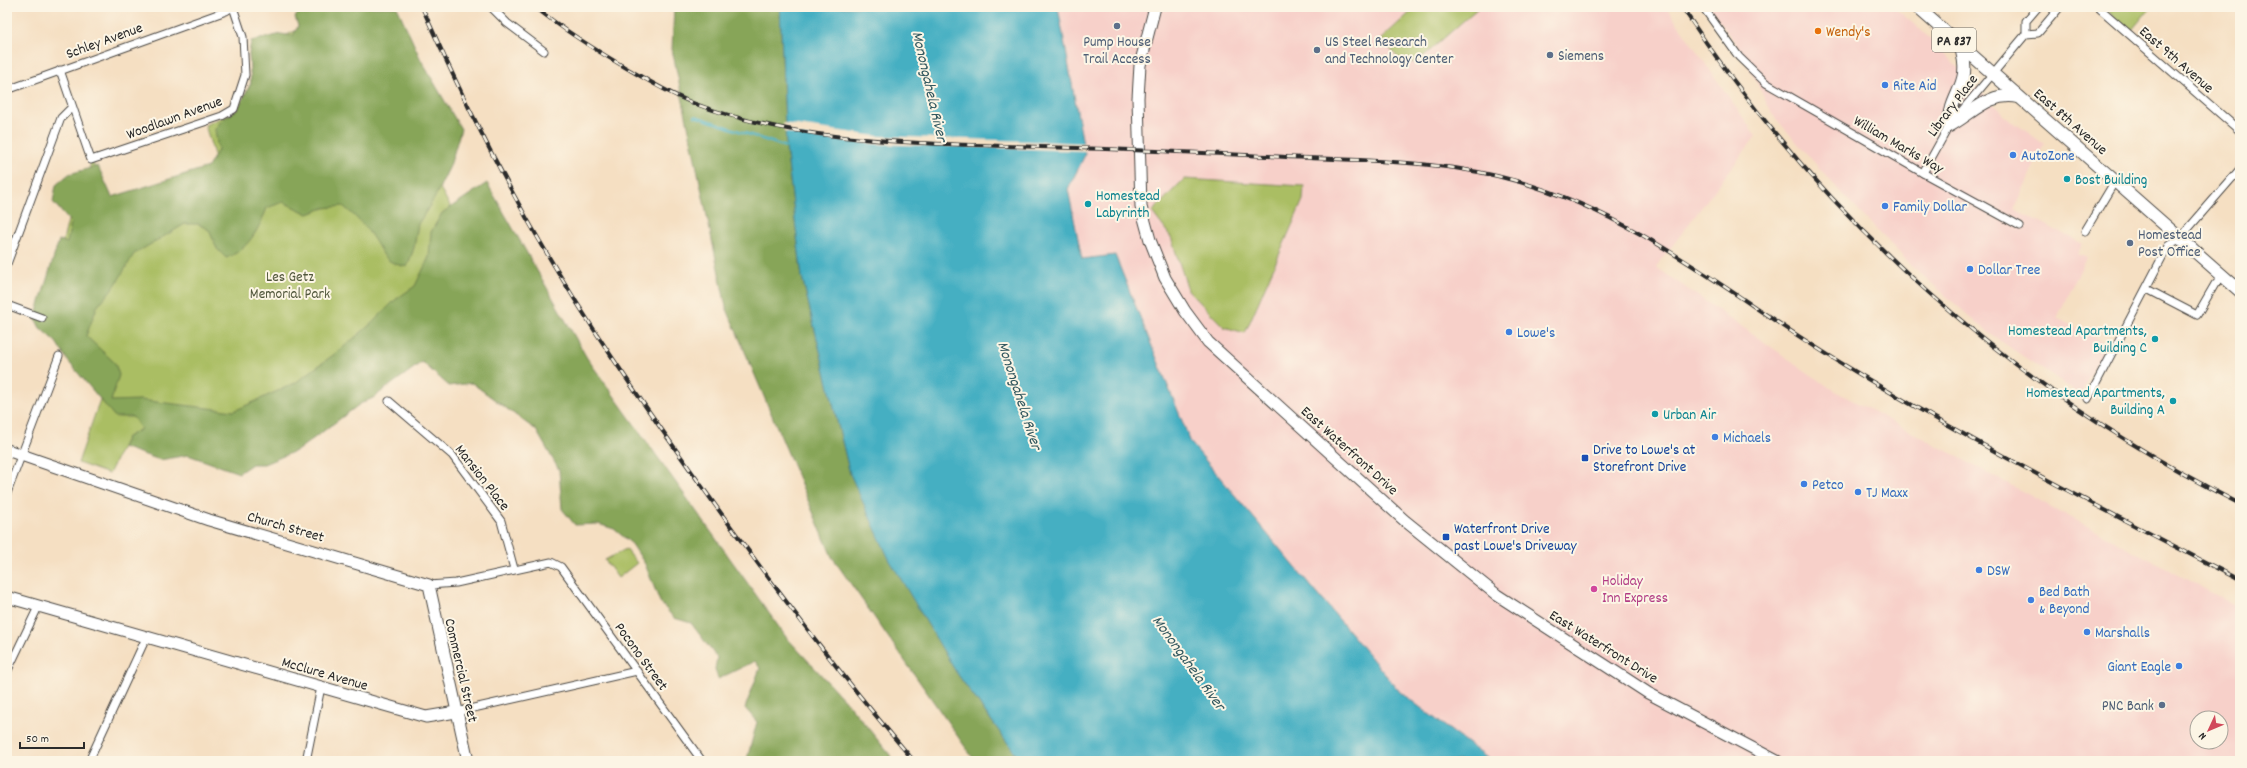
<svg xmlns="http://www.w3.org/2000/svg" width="2247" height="768" font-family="Dekko,sans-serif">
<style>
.built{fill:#f7d0c9;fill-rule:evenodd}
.green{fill:#aabe63;stroke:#6a7447}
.forest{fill:#87a559;stroke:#596842}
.water{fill:#44afc2;stroke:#386d76}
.pier{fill:#f5dfc2}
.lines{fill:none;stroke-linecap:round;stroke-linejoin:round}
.stream{stroke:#44afc2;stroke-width:2.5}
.street-casing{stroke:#494642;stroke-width:9}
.secondary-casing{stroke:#494642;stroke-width:13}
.primary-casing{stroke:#494642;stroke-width:14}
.street{stroke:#fff;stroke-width:7}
.secondary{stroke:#fff;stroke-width:11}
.primary{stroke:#fff;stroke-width:12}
.rail-casing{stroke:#2b2b2b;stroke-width:4}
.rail{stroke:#fcf5e5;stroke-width:2.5;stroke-dasharray:8;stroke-linecap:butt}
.service-dot{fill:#5c6f8a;stroke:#fcf5e5;stroke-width:1.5}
.food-dot{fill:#e8710a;stroke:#fcf5e5;stroke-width:1.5}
.shop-dot{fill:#3f7fe0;stroke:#fcf5e5;stroke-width:1.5}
.culture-dot{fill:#0f9aa8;stroke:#fcf5e5;stroke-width:1.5}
.transit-dot{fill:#1a4fb4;stroke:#fcf5e5;stroke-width:1.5}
.hotel-dot{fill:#d1479c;stroke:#fcf5e5;stroke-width:1.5}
.labels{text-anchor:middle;stroke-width:4;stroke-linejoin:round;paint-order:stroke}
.shield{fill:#fcf5e5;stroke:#6a6863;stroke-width:1}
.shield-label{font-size:14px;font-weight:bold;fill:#2b2b2b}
.food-label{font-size:15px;fill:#c56008;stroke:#fcf5e5;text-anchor:start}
.street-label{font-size:15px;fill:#2b2b2b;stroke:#fcf5e5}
.service-label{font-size:15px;fill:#4e5e75;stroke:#fcf5e5;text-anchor:start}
.shop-label{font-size:15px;fill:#366cbe;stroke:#fcf5e5;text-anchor:start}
.culture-label{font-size:15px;fill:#0d838f;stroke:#fcf5e5;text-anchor:start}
.park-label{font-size:15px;fill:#51573c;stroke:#fcf5e5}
.transit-label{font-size:15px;fill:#164399;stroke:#fcf5e5;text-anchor:start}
.hotel-label{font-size:15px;fill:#b23c85;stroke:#fcf5e5;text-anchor:start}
.water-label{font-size:16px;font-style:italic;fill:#345960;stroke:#fcf5e5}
</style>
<rect width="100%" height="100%" fill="#fcf5e5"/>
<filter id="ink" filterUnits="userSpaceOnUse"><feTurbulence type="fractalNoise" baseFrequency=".025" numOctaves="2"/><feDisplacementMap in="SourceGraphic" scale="8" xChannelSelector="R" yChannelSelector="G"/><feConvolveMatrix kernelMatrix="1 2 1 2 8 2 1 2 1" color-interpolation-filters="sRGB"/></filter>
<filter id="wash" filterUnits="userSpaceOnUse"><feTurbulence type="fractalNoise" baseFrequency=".012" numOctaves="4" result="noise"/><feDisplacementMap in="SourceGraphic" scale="16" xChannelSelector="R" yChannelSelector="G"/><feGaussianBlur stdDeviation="0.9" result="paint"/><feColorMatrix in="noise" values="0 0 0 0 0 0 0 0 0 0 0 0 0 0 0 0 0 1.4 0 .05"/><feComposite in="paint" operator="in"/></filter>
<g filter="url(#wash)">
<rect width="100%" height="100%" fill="#f5dfc2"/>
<g class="built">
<path d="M1058 7H1666L1756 136 1656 267 1833 390 2240 608V761H1491L1400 692 1191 443 1115 255 1082 259 1068 189 1085 155ZM2197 718H2221V742H2197Z"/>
<path d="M1710 7H1894L1924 33 2005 116 2044 144 2014 209 2083 244 2077 254 2086 258 2057 318 2107 344 2080 395 1986 331 1912 266 1842 194 1772 114 1742 53Z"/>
</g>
<g class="green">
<path d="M1416 7H1479L1417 62H1402L1381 39Z"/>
<path d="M2103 7H2151L2131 31Z"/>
<path d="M341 9 491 280 536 430 426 349 378 390 127 437 109 474 78 463 103 391 47 305 80 172 89 169 92 159 107 212 218 168 205 125 237 110 251 83 249 53Z"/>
<path d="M1184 179 1304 186 1303 200 1245 333 1224 327 1188 290 1171 237 1152 212Z"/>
<path d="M626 549 637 563 618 578 605 560Z"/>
<path d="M1015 753 1024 761H1005Z"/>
</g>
<g class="forest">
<path d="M304 7H397L421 60 461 129 450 166 434 199 418 224 414 248 407 267C383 262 385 256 373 238 365 225 354 215 343 206L324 208 308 214 283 202 267 208C259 229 248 250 226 258L217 249 209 230 198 224H185L134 254 116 284 97 307 86 336 115 363 119 375 111 401 140 400 234 411 295 383 340 350 371 324 395 300 415 286 429 257 431 232 442 213 487 183 587 358 786 637 850 706 895 761H748L747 759 757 722 745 708 760 668 755 661 718 679 715 669 717 658 691 623 674 618 660 602 645 564 632 544 614 529 598 524 575 525 562 509 559 470 536 430 472 383 449 386 422 362 373 398 360 404 298 450 264 464H252L239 473 188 455 160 460 122 447 127 437 141 429 133 417H115L68 361 56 342 40 328 35 318 59 240 67 243 71 223 53 202 56 185 69 174 98 166 112 197 208 167 218 150 215 129 222 120 237 110 251 83 249 53 251 41 281 34 293 36 298 26 295 17Z"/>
<path d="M674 7H780L786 147 802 277 850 474 956 672 1015 753 1005 761H975L832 557 726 307 672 49Z"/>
</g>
<path class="water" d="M780 7H1058L1085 155 1068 189 1082 259 1115 255 1191 443 1400 692 1491 761H1024L1015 753 956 672 889 559 850 474 802 277 786 147Z"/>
<path class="pier" d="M783 123 876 136 1085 143 1086 151 875 144 815 138 784 132Z"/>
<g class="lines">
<path class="stream" d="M695 116 789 148"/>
</g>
</g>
<g filter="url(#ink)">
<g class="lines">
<g class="street-casing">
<g id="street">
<path d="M491 7 507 23 544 51"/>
<path d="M1703 7 1739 57 1766 83 1923 173 2020 226"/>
<path d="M2098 7 2240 131"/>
<path d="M2026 34V21L2038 7"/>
<path d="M60 70 91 160 222 116 234 109 245 75 243 37 233 7"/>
<path d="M7 90 226 11 232 7"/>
<path d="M1923 173 1949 126 2026 34 2038 33 2060 7"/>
<path d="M2085 231 2115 181"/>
<path d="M7 264 61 118 72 107"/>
<path d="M2147 289 2197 315 2215 284 2223 276"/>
<path d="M7 305 42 318"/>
<path d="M2088 399 2168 246 2180 238 2240 169"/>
<path d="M389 401 452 455 501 521 514 569"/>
<path d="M7 493 59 356"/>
<path d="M429 585 456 583 551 562 561 567 702 761"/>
<path d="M7 672 38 607"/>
<path d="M456 712 637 671"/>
<path d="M89 761 146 638"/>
<path d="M306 761 321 687"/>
</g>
</g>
<g class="secondary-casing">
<g id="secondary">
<path d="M1155 7 1140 65 1138 98 1141 207 1150 240 1165 278 1185 311 1208 342 1404 520 1497 595 1648 693 1777 761"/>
<path d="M7 450 209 520 429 585 468 761"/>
<path d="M7 597 426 717 456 712"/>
</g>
</g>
<g class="primary-casing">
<g id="primary">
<path d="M1917 7 2240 291"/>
<path d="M1960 45C1974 86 1950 90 1949 126 1973 113 1989 91 2019 97"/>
</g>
</g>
<use href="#street" class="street"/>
<use href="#secondary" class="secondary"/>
<use href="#primary" class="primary"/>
<g class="rail-casing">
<g id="rail">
<path d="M422 7C463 100 508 190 561 277 605 350 654 419 703 488 770 582 839 674 914 761"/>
<path d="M535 7C566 32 600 53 635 73 654 84 672 95 693 103 803 145 924 143 1040 147 1130 149 1219 154 1309 158 1380 161 1451 162 1520 182 1641 217 1735 299 1841 363 1971 442 2106 511 2240 580"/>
<path d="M1682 7C1822 220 2013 389 2240 504"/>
</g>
</g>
<use href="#rail" class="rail"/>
</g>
</g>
<g class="service-dot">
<circle cx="1117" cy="26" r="4"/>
<circle cx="1317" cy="50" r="4"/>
<circle cx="1550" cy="55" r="4"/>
<circle cx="2130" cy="243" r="4"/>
<circle cx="2162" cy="705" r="4"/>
</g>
<circle class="food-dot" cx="1818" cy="31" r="4"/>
<g class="shop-dot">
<circle cx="1885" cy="85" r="4"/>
<circle cx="2013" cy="155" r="4"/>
<circle cx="1885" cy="206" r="4"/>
<circle cx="1970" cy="269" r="4"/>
<circle cx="1509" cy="332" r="4"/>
<circle cx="1715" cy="437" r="4"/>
<circle cx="1804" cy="484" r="4"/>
<circle cx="1858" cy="492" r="4"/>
<circle cx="1979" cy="570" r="4"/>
<circle cx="2031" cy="600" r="4"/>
<circle cx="2087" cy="632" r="4"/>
<circle cx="2179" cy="666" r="4"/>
</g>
<g class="culture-dot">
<circle cx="2067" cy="179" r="4"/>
<circle cx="1088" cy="204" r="4"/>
<circle cx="2155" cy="339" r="4"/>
<circle cx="2173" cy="401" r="4"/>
<circle cx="1655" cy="414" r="4"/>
</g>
<g class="transit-dot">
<rect x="1581" y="454" width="8" height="8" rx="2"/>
<rect x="1442" y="533" width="8" height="8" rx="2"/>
</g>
<circle class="hotel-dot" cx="1594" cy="589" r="4"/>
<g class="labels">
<rect class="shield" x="1932" y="28" width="44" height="24" rx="3"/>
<g class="shield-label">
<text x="1954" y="45">PA 837</text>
</g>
<g class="food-label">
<text x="1826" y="36">Wendy's</text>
</g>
<g class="street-label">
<text transform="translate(104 40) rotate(-20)" y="5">Schley Avenue</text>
<text transform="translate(2177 59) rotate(41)" y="5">East 9th Avenue</text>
<text transform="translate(1952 105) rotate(-53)" y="5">Library Place</text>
<text transform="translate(174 117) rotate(-20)" y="5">Woodlawn Avenue</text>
<text transform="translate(2071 121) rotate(41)" y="5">East 8th Avenue</text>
<text transform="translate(1899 144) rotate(30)" y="5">William Marks Way</text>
<text transform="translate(1350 450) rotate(42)" y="5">East Waterfront Drive</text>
<text transform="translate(483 477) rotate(52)" y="5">Mansion Place</text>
<text transform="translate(286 526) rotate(16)" y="5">Church Street</text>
<text transform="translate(1604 646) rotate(32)" y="5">East Waterfront Drive</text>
<text transform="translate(642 656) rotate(54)" y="5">Pocono Street</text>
<text transform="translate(462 670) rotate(77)" y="5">Commercial Street</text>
<text transform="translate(325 673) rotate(16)" y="5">McClure Avenue</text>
</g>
<g class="service-label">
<text x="1117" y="46" text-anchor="middle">Pump House<tspan x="1117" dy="17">Trail Access</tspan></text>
<text x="1325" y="46">US Steel Research<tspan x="1325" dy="17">and Technology Center</tspan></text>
<text x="1558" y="60">Siemens</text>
<text x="2138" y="239">Homestead<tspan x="2138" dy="17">Post Office</tspan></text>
<text x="2154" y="710" text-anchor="end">PNC Bank</text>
</g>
<g class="shop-label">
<text x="1893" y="90">Rite Aid</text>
<text x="2021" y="160">AutoZone</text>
<text x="1893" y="211">Family Dollar</text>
<text x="1978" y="274">Dollar Tree</text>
<text x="1517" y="337">Lowe's</text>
<text x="1723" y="442">Michaels</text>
<text x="1812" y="489">Petco</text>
<text x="1866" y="497">TJ Maxx</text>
<text x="1987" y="575">DSW</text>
<text x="2039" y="596">Bed Bath<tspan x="2039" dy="17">&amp; Beyond</tspan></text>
<text x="2095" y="637">Marshalls</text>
<text x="2171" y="671" text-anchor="end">Giant Eagle</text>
</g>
<g class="culture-label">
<text x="2075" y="184">Bost Building</text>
<text x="1096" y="200">Homestead<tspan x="1096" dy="17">Labyrinth</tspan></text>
<text x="2147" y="335" text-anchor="end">Homestead Apartments,<tspan x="2147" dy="17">Building C</tspan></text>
<text x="2165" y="397" text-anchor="end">Homestead Apartments,<tspan x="2165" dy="17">Building A</tspan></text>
<text x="1663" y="419">Urban Air</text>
</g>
<g class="park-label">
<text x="290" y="281">Les Getz<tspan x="290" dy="17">Memorial Park</tspan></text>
</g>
<g class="transit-label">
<text x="1593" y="454">Drive to Lowe's at<tspan x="1593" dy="17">Storefront Drive</tspan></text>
<text x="1454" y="533">Waterfront Drive<tspan x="1454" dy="17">past Lowe's Driveway</tspan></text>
</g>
<g class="hotel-label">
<text x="1602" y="585">Holiday<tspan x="1602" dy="17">Inn Express</tspan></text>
</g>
<g class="water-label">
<text transform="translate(931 86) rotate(77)" y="6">Monongahela River</text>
<text transform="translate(1021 395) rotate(72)" y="6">Monongahela River</text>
<text transform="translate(1190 662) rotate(54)" y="6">Monongahela River</text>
</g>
</g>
<rect width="2247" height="768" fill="none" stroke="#fcf5e5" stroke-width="24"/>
<g transform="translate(2209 730) rotate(226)"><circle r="19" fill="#fcf5e5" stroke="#a8a49b"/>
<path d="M0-3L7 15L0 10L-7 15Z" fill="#d1495b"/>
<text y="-6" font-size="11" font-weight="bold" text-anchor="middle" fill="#2b2b2b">N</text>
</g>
<path d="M20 742v6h64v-6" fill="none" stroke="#2b2b2b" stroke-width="2"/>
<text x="26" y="742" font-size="12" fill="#2b2b2b" stroke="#fcf5e5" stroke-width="3" paint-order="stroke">50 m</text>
</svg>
